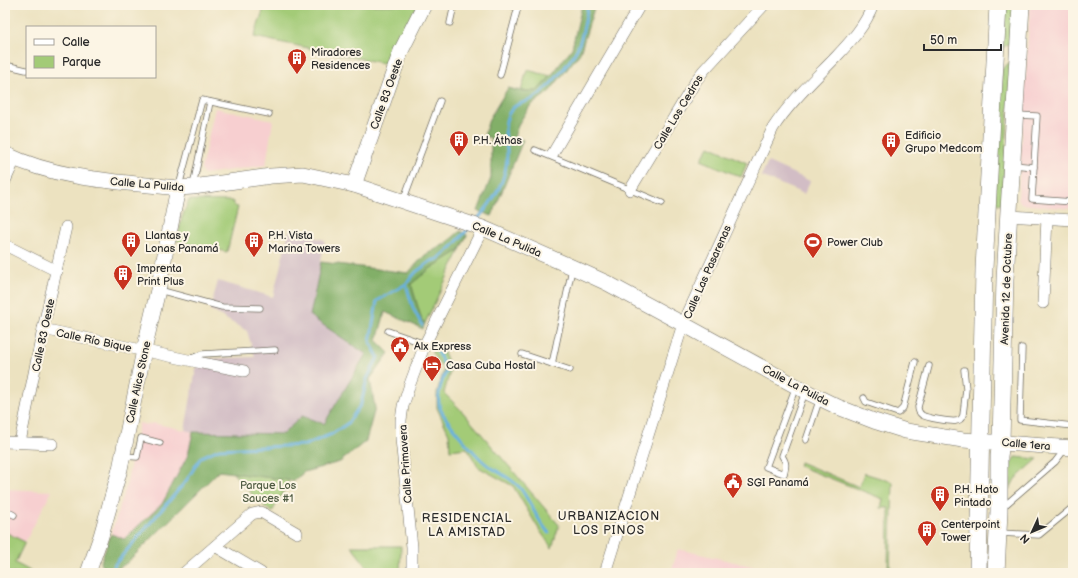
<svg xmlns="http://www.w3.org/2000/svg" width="1078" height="578" font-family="'Balsamiq Sans',sans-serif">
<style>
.built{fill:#f7cfd0}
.industrial{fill:#d2bdc5}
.green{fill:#a3cb77;stroke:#677b51}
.forest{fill:#82af68;stroke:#566d4a}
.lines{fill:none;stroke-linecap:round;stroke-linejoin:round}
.stream{stroke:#67b1df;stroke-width:3}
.lane-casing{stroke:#6f6b5f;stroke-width:7}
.street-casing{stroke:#6f6b5f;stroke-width:12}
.secondary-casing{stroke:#6f6b5f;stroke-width:16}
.primary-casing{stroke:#6f6b5f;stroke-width:18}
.lane{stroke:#fff;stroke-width:5.5}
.street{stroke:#fff;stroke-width:11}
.secondary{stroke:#fff;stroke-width:15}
.primary{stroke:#fff;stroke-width:17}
.labels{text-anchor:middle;stroke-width:4;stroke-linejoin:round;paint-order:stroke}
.poi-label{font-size:11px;fill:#2b2b2b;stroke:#fcf5e5;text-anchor:start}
.street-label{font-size:11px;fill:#2b2b2b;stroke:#fcf5e5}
.park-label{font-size:11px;fill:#4f5b42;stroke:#fcf5e5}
.neighbourhood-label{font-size:12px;letter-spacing:1px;fill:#2b2b2b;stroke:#fcf5e5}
</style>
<rect width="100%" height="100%" fill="#fcf5e5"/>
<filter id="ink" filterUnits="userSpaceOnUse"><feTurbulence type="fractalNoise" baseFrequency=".025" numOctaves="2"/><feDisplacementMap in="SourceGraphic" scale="8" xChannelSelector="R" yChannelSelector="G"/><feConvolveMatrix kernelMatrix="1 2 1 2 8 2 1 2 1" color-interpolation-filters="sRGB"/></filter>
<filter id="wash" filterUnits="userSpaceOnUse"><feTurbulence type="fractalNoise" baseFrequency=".012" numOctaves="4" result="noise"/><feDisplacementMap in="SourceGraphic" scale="16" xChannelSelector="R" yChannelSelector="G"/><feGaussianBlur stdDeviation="0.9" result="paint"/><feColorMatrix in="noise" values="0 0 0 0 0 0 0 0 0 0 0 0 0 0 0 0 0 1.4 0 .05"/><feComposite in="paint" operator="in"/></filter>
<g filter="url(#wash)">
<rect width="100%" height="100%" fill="#ece2c0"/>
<g class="built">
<path d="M1030 5H1073V209L1021 204 1018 198Z"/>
<path d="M215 108 273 120 266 165 204 174 202 172 201 169Z"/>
<path d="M139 423 148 425 153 423 193 432 188 455 162 504 124 539 111 534 126 487Z"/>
<path d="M5 489 52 491 25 542 5 532Z"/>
<path d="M678 549 781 573H671Z"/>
</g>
<g class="industrial">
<path d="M768 162 810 181 804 194 761 176Z"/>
<path d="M289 231 325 240 310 316 366 353 324 424 302 416 283 434 193 432 185 430 196 369 205 359 255 357 247 331 210 310 218 281 273 297Z"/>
</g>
<g class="green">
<path d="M265 5H418L387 64 254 37Z"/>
<path d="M1005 5H1015L1013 41 1002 48Z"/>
<path d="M1009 63H1012L1002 203 998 204 994 202 1002 69Z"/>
<path d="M527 70 551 76 537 91H521Z"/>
<path d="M709 146 747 163 741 177 701 160Z"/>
<path d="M189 200 233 201 234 206 238 207 227 252 177 241 182 217Z"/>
<path d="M460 250 425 323 422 321 411 284 431 268Z"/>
<path d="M434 342 441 346 451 368 444 393 461 410 559 525 552 548 540 531 513 486 478 467 467 448 450 450 449 434 437 408V392L444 370 432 353Z"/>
<path d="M1015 457 1038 459 1015 479 1010 489 1011 463Z"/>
<path d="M800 462 859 487 864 473 893 482 890 573H888L889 508H881L883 499 799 466Z"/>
<path d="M233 473 290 480 272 512 257 500Z"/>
<path d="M5 532 25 542 15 563 34 573H5Z"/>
<path d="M351 546H401L400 573H372Z"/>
</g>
<g class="forest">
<path d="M582 5H595L580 53 549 92 530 106 519 123 514 137 523 140 492 216 478 211 491 178V138L484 136 489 119 508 88 521 91H537L551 76 572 48Z"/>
<path d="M460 231 467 235 460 250 431 268 411 284 422 321 425 323 423 329 385 312 377 341 389 353 370 379 375 408 366 441 340 462 304 472 294 481 219 471 128 562 115 571 114 573H108V570L100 564 111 534 124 539 162 504 188 455 193 432 283 434 302 416 324 424 366 354 310 316 321 262 408 273 425 255 445 244Z"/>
</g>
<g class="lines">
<g class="stream">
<path d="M476 221C494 200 508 180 507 151 506 139 503 126 508 115 515 102 522 104 532 99 547 91 569 64 577 49 582 39 586 17 588 5"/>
<path d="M406 284 413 308 422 325"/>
<path d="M435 347 447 370C442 380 436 396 440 408 444 419 479 460 489 466 500 474 512 478 521 489 531 503 537 520 549 533"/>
<path d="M112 573 115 564 170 500 186 481 201 457 219 449 305 445 332 434 348 423 361 404 367 379 378 357 370 342 377 301 406 284 416 272 431 261 438 259 451 248 469 228"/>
</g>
</g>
</g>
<g filter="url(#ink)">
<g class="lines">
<g class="lane-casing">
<g id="lane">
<path d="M450 23 454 5"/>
<path d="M5 65 26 70"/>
<path d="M500 75 518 7 509 5"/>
<path d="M1017 115 1037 116 1032 199 1073 202"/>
<path d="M535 150 662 203"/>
<path d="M1014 165 1034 167"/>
<path d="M179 186 202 100 269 114"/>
<path d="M193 186 210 102"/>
<path d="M403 201 440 101"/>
<path d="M159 290 222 307 260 308"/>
<path d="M388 331 425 344"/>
<path d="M1022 348 1020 420 1073 426"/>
<path d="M522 354 570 370"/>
<path d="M189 359 202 354 275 350"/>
<path d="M552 364 572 269"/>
<path d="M929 366 918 407C918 411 919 413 922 415 926 418 952 422 956 421 960 421 962 418 963 415L966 389 964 370"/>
<path d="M796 386 766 467 784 474C786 466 787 463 782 456L805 392"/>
<path d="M864 398 866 402 898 413 903 408 915 362"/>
<path d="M806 440 820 398"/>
<path d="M123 456 137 457 141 438 160 443"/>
<path d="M1003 507 1055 462 1065 449"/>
<path d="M5 510 14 515"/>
<path d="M1000 533 1039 535 1073 507"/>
</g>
</g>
<g class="street-casing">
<g id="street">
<path d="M553 153 640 5"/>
<path d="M5 181 15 159"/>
<path d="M630 190 697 79 704 70 764 5"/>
<path d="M1009 216 1073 220"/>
<path d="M5 245 57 271"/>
<path d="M1043 303 1047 218"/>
<path d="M43 329 202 363 244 371"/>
<path d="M5 442 52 444"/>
<path d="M20 442 43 329 66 227"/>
<path d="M215 546 261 573"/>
<path d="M184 573 252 514 261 512 297 533"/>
<path d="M411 573 412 567V547L401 439V420L403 406 410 384 425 344 483 228"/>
<path d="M605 573 683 324 773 128C790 102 814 80 836 57 851 41 865 26 873 5"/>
</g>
</g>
<g class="secondary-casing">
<g id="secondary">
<path d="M5 154C58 180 121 182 178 188L193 187 271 176 303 174 354 185 483 228 572 267 607 283 683 324 805 391 838 407 874 421 906 431 938 436 963 440 1073 448"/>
<path d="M354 185 401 51 424 5"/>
<path d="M88 573 101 536 120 469 144 350 158 290 178 188"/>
</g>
</g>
<g class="primary-casing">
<g id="primary">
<path d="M978 573 984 269 998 5"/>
<path d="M996 573 999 511V456L1001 442 1005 279 1021 5"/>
</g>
</g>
<use href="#lane" class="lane"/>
<use href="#street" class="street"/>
<use href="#secondary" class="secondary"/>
<use href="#primary" class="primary"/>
</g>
</g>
<defs>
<g id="building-pin" transform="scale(1)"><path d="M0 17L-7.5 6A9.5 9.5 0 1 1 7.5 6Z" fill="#c8321e" stroke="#fcf5e5"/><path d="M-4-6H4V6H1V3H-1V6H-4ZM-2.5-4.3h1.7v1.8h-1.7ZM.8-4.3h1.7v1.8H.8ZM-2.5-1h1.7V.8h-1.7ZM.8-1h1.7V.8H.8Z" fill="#fff"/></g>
<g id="stadium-pin" transform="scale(1)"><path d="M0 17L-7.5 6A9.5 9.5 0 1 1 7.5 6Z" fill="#c8321e" stroke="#fcf5e5"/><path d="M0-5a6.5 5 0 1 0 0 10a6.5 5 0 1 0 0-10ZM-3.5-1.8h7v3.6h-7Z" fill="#fff"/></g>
<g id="civic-pin" transform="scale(1)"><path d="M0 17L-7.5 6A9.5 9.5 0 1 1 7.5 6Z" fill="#c8321e" stroke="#fcf5e5"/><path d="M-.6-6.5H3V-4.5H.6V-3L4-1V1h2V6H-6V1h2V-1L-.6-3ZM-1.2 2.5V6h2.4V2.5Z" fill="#fff"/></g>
<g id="hotel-pin" transform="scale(1)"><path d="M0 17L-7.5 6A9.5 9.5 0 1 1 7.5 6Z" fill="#c8321e" stroke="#fcf5e5"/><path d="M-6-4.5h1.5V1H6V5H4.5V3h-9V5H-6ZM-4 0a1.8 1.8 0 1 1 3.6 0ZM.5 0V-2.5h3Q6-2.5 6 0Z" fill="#fff"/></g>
</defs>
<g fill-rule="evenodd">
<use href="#building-pin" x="297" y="58"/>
<use href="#building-pin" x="459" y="140"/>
<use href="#building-pin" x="891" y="141"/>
<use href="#building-pin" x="131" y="241"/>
<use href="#building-pin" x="254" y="241"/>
<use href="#stadium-pin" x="813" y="242"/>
<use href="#building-pin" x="123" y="274"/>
<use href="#civic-pin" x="400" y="346"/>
<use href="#hotel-pin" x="432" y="365"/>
<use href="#civic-pin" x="733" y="482"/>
<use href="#building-pin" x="940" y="495"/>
<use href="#building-pin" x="927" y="530"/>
</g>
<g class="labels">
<g class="poi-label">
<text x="311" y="56">Miradores<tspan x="311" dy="13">Residences</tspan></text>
<text x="905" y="139">Edificio<tspan x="905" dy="13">Grupo Medcom</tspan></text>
<text x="473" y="144">P.H. Áthas</text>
<text x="145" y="239">Llantas y<tspan x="145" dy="13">Lonas Panamá</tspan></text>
<text x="268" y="239">P.H. Vista<tspan x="268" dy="13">Marina Towers</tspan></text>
<text x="827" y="246">Power Club</text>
<text x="137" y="272">Imprenta<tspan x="137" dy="13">Print Plus</tspan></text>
<text x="414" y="350">Alx Express</text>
<text x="446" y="369">Casa Cuba Hostal</text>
<text x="747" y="486">SGI Panamá</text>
<text x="954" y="493">P.H. Hato<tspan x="954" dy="13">Pintado</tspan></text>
<text x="941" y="528">Centerpoint<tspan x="941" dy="13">Tower</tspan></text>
</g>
<g class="street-label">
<text transform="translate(386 94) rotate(-70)" y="4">Calle 83 Oeste</text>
<text transform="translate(678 112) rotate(-59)" y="4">Calle Los Cedros</text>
<text transform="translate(147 184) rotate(5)" y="4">Calle La Pulida</text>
<text transform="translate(507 239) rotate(23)" y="4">Calle La Pulida</text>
<text transform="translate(707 272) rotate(-66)" y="4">Calle Las Pasarenas</text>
<text transform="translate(1006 289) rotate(-88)" y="4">Avenida 12 de Octubre</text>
<text transform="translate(43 335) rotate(-78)" y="4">Calle 83 Oeste</text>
<text transform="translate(94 340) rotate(12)" y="4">Calle Río Bique</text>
<text transform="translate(138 382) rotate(-78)" y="4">Calle Alice Stone</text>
<text transform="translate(796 385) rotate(28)" y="4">Calle La Pulida</text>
<text transform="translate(1026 444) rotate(5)" y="4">Calle 1era</text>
<text transform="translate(405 464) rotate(-94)" y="4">Calle Primavera</text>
</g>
<g class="park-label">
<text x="268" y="489">Parque Los<tspan x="268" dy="13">Sauces #1</tspan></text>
</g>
<g class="neighbourhood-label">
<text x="609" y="520">URBANIZACION<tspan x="609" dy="14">LOS PINOS</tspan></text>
<text x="467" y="522">RESIDENCIAL<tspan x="467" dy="14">LA AMISTAD</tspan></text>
</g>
</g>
<rect width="1078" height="578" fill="none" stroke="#fcf5e5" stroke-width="20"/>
<rect x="26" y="26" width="130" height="52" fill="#fcf5e5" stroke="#a8a49b"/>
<rect x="34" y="39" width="20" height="6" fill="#ffffff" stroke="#a8a49b"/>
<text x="62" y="46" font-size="12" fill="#2b2b2b">Calle</text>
<rect x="34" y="56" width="20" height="12" fill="#a3cb77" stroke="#a8a49b"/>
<text x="62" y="66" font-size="12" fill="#2b2b2b">Parque</text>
<g transform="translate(1032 532) rotate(226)" stroke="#fcf5e5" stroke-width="3" paint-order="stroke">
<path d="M0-3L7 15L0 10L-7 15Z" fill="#2b2b2b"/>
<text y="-6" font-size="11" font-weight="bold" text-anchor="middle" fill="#2b2b2b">N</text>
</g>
<path d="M924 44v6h77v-6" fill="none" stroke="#2b2b2b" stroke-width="2"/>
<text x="930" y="44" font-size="12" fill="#2b2b2b" stroke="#fcf5e5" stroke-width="3" paint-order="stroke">50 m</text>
</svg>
